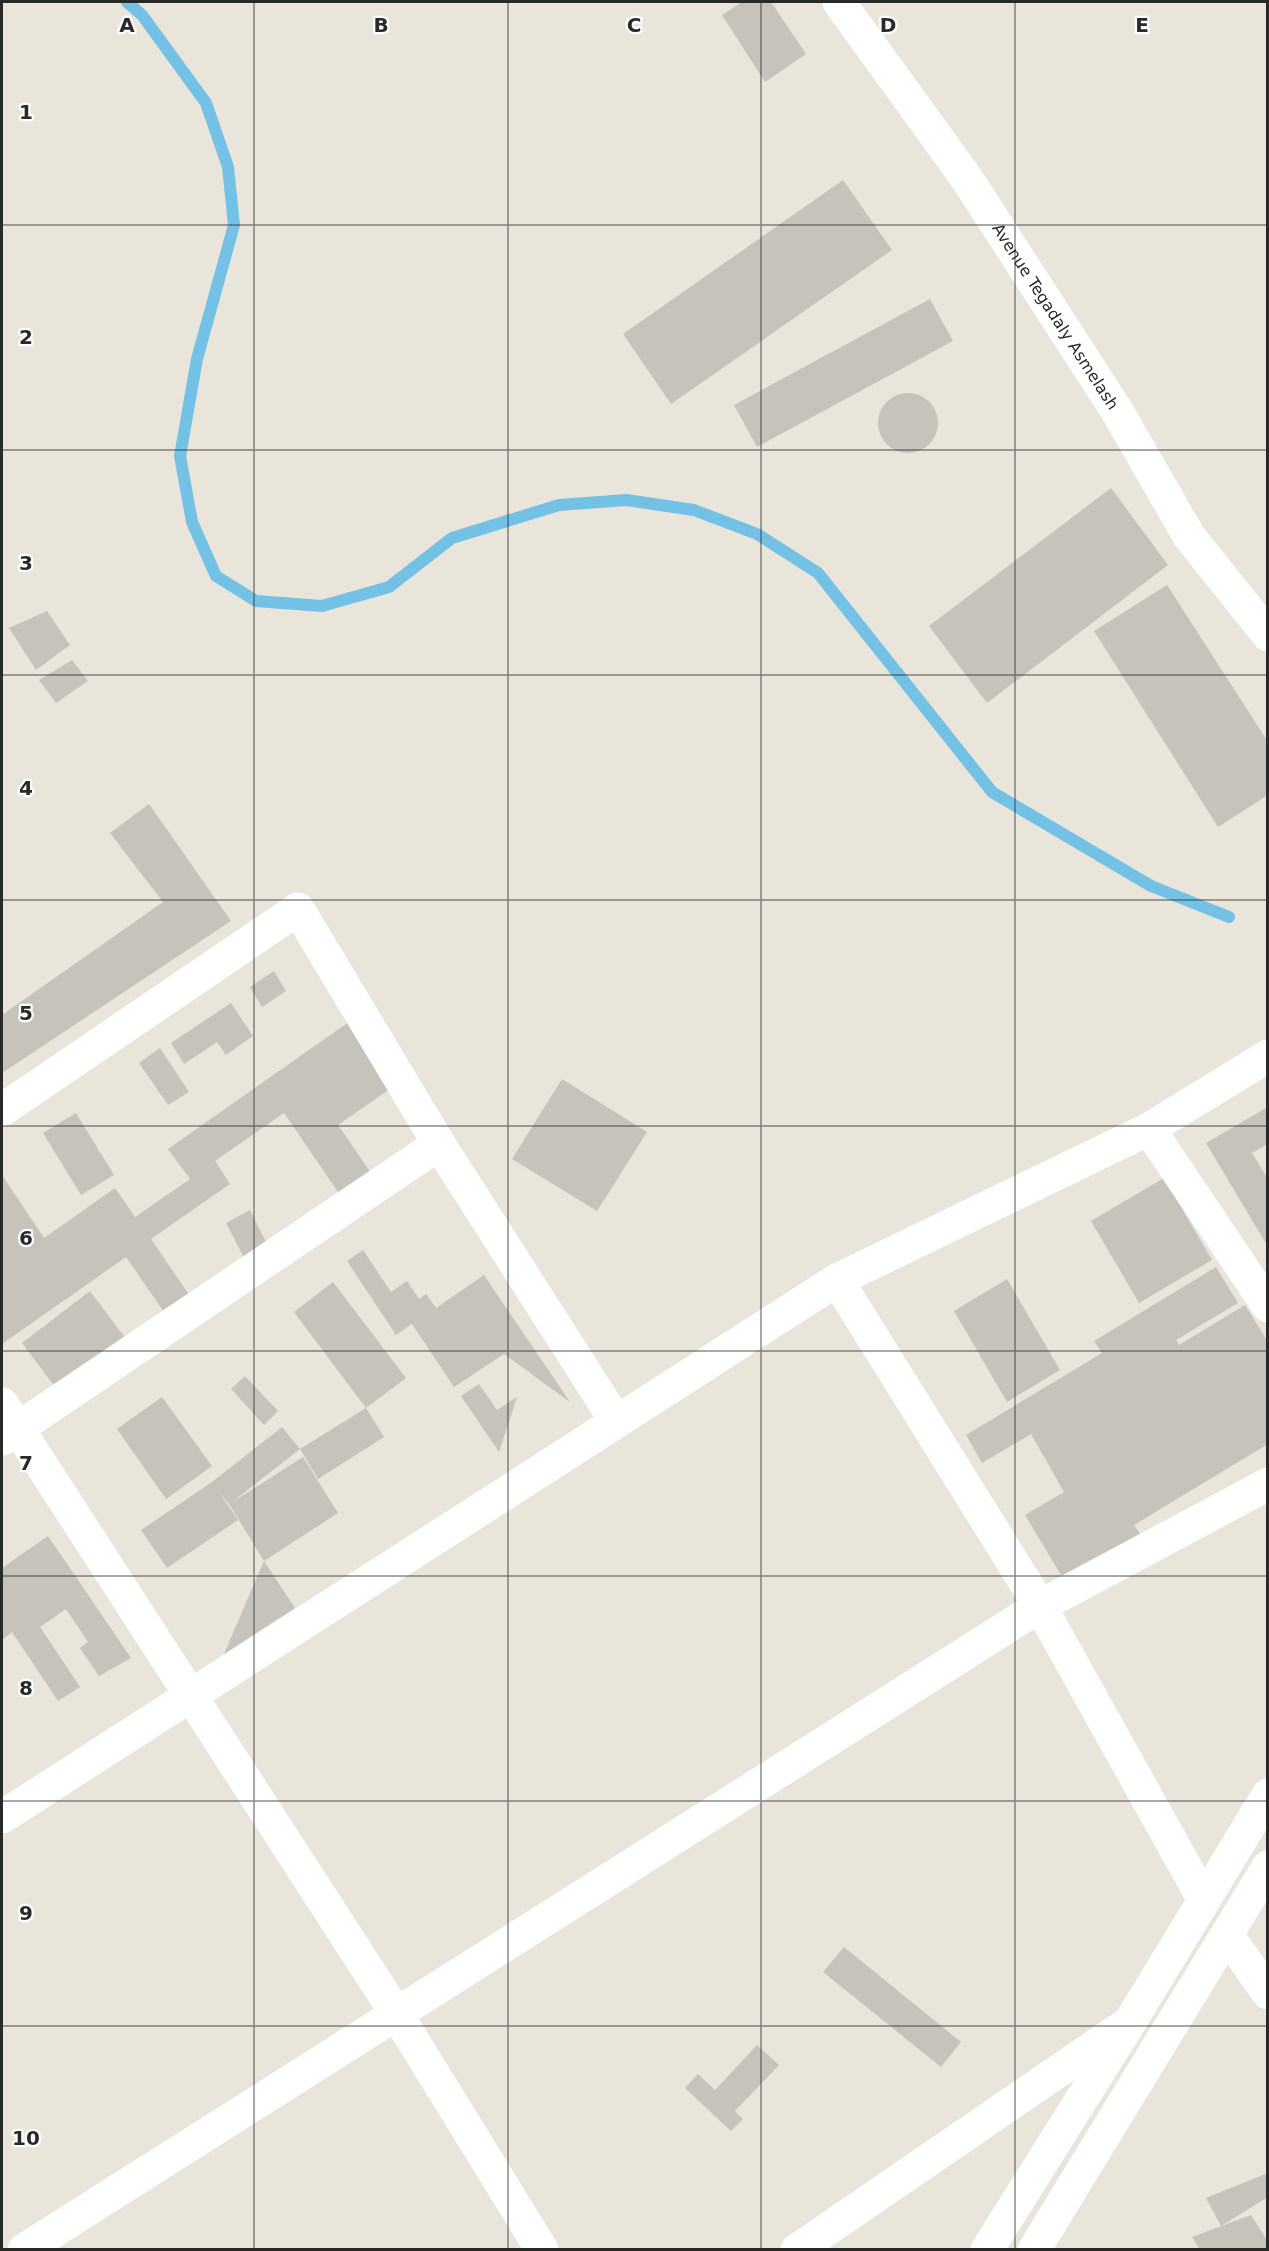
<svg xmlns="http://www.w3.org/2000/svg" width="1269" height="2251" font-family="'DejaVu Sans',sans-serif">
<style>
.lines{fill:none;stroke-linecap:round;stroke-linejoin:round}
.stream{stroke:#74c1e6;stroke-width:12}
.building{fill:#c6c3ba}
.minor{stroke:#fff;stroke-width:33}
.secondary{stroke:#fff;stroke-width:33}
.grid{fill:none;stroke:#292929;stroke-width:1.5;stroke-opacity:0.55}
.labels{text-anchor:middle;stroke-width:4.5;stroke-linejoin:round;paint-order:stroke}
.street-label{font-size:16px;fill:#292929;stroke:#fff}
.grid-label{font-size:20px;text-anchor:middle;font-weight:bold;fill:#292929;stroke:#fff;stroke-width:4.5;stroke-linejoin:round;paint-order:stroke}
</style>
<rect width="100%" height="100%" fill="#eae5db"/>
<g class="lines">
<path class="stream" d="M127 2 142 15 206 103 228 167 234 225 197 359 180 456 192 522 216 576 256 601 322 606 389 587 452 538 559 505 626 500 694 510 757 534 818 573 992 792 1151 886 1229 917"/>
</g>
<g class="building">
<path d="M742 2H771L806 54 765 82 722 15Z"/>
<path d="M843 180 892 250 671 404 623 334Z"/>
<path d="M930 299 953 341 757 447 734 405Z"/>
<circle cx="908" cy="423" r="30"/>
<path d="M1111 488 1168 565 987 703 929 626Z"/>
<path d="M1167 585 1268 742V795L1218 827 1094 631Z"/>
<path d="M47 611 70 645 36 670 9 628Z"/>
<path d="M72 660 88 681 56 703 39 680Z"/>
<path d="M149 804 231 921 2 1073V1015L163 902 110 833Z"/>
<path d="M274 971 286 991 262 1007 250 987Z"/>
<path d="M231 1003 253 1036 226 1055 217 1042 184 1064 171 1043Z"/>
<path d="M356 1017 400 1082 338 1125 378 1183 347 1205 284 1113 215 1161 230 1184 151 1239 196 1305 171 1322 126 1257 2 1344V1175L44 1238 115 1188 135 1217 190 1179 168 1149Z"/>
<path d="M160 1048 189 1092 168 1105 139 1063Z"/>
<path d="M562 1079 647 1132 597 1211 512 1159Z"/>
<path d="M1268 1107V1144L1252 1153 1268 1179V1247L1206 1143Z"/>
<path d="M76 1113 114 1175 81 1195 43 1133Z"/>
<path d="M1164 1178 1212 1260 1139 1303 1091 1221Z"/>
<path d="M250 1210 273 1256 250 1269 226 1223Z"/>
<path d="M363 1250 391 1292 407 1281 419 1299 426 1294 436 1308 484 1275 570 1402 504 1354 454 1387 412 1324 396 1335 347 1261Z"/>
<path d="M1216 1267 1238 1303 1176 1340 1179 1345 1245 1305 1268 1342V1444L1134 1525 1140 1534 1064 1580 1025 1515 1064 1492 1031 1434 982 1463 966 1435 1102 1353 1094 1341Z"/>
<path d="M1007 1279 1060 1370 1007 1402 954 1311Z"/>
<path d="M333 1282 406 1378 366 1408 294 1312Z"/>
<path d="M90 1291 132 1347 64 1399 22 1343Z"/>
<path d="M245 1376 278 1411 264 1425 231 1389Z"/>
<path d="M479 1384 497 1410 517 1397 499 1452 461 1396Z"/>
<path d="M162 1397 212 1466 166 1499 117 1429Z"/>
<path d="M366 1408 384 1437 318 1479 300 1449 231 1503 303 1457 338 1513 264 1561 229 1504 219 1492 238 1520 167 1568 141 1530 212 1482 282 1427 300 1449Z"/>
<path d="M48 1536 131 1658 99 1676 80 1648 88 1642 66 1609 40 1627 80 1687 58 1701 12 1632 2 1640V1568Z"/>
<path d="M264 1561 295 1608 224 1654Z"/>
<path d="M844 1947 961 2042 941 2067 823 1972Z"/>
<path d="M757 2045 779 2065 735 2111 743 2119 731 2131 685 2088 698 2074 715 2090Z"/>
<path d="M1268 2173V2197L1221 2226 1206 2198Z"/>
<path d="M1251 2215 1268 2242V2250H1200L1192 2237Z"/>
</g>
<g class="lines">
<g class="minor">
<path id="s1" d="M839 2 967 179 1117 411 1189 536 1268 635"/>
<path d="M2 1110 298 909 439 1144 616 1421"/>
<path d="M1149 1129 1268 1306"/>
<path d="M837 1280 1040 1606 1204 1900"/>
<path d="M2 1404 396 2013 542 2250"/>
<path d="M2 1439 439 1144"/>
<path d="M2 1817 837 1280 1149 1129 1268 1056"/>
<path d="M1227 1935 1268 1993"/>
<path d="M24 2250 1040 1606 1268 1484"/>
<path d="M797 2250 1130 2022"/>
</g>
<g class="secondary">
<path d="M987 2250 1130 2022 1268 1795"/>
<path d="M1034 2250 1268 1867"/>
</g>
</g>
<path class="grid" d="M254 2V2250M508 2V2250M761 2V2250M1015 2V2250M2 225H1268M2 450H1268M2 675H1268M2 900H1268M2 1126H1268M2 1351H1268M2 1576H1268M2 1801H1268M2 2026H1268"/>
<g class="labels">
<g class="street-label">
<text dy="6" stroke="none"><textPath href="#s1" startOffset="382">Avenue Tegadaly Asmelash</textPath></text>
</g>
</g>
<g class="grid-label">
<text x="127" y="32">A</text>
<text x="381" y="32">B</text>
<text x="634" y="32">C</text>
<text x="888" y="32">D</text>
<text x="1142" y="32">E</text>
<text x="26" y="119">1</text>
<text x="26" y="344">2</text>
<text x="26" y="570">3</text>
<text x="26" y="795">4</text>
<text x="26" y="1020">5</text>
<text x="26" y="1245">6</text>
<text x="26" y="1470">7</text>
<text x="26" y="1695">8</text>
<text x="26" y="1920">9</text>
<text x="26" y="2145">10</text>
</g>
<rect width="1269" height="2251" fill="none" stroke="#292929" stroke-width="6"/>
</svg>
